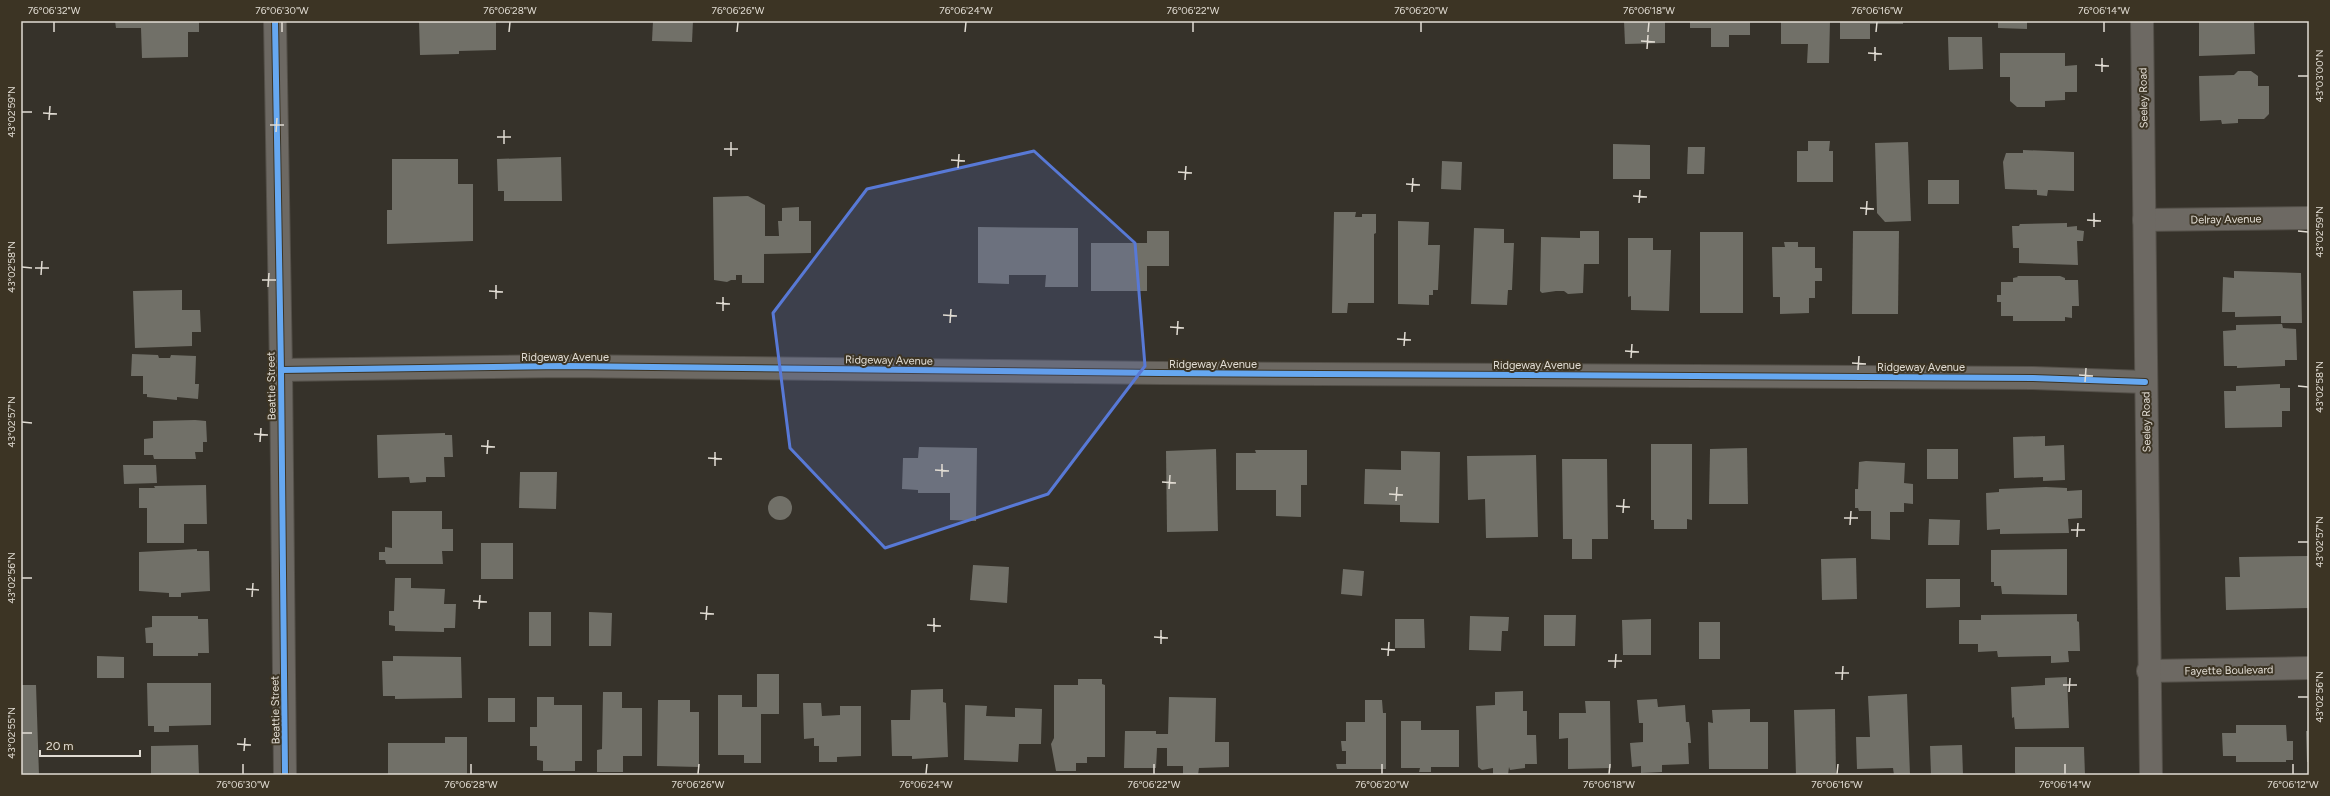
<svg xmlns="http://www.w3.org/2000/svg" width="2330" height="796" font-family="Figtree,sans-serif">
<style>
.building{fill:#717068}
.lines{fill:none;stroke-linecap:round;stroke-linejoin:round}
.street-casing{stroke:#545049;stroke-width:24}
.secondary-casing{stroke:#545049;stroke-width:24}
.street{stroke:#6d6963;stroke-width:22}
.secondary{stroke:#6d6963;stroke-width:22}
.cycleway-casing{stroke:#3c3424;stroke-width:8}
.cycleway{stroke:#66a8f1;stroke-width:6}
.marked{fill:#5879d6;fill-opacity:0.2;stroke:#5879d6;stroke-width:3;stroke-linejoin:round}
.ticks{fill:none;stroke:#e1dcd3;stroke-width:1.5}
.labels{text-anchor:middle;stroke-width:4;stroke-linejoin:round;paint-order:stroke}
.street-label{font-size:11px;fill:#e1dcd3;stroke:#3c3424}
.neatline{fill:none;stroke:#e1dcd3;stroke-width:1.5}
.ticks-label{font-size:10px;text-anchor:middle;fill:#e1dcd3}
</style>
<rect width="100%" height="100%" fill="#36322a"/>
<g class="building">
<path d="M115 21H199V32H188V57L142 58 141 28H116Z"/>
<path d="M419 21H496V50L459 51V54L420 55Z"/>
<path d="M653 21H693L692 42 652 41Z"/>
<path d="M1624 21H1665V43L1625 44Z"/>
<path d="M1690 21H1750V35H1729V47H1711V28H1690Z"/>
<path d="M1781 21H1830L1829 63H1807L1808 44H1781Z"/>
<path d="M1840 21H1903V24H1870V39H1840Z"/>
<path d="M1998 21H2027V29L1998 28Z"/>
<path d="M2199 21H2254L2255 54 2199 56Z"/>
<path d="M1948 37H1982L1983 69 1949 70Z"/>
<path d="M2000 53H2065V66L2077 65V92H2065V100L2045 101V107H2017L2010 101V77H2000Z"/>
<path d="M2238 71H2251L2258 76V86H2269V114L2264 119H2238V123L2222 124 2221 120 2200 121 2199 76 2234 75Z"/>
<path d="M1808 141H1830L1829 151H1833V182H1797V151H1808Z"/>
<path d="M1908 142 1911 221 1885 222 1877 213 1875 143Z"/>
<path d="M1613 144 1650 145V179H1613Z"/>
<path d="M1688 147H1705L1704 174H1687Z"/>
<path d="M2023 150 2074 152V191L2048 190 2047 196 2037 195V190L2005 189 2003 162 2006 153H2023Z"/>
<path d="M561 157 562 201H504V191H498L497 159Z"/>
<path d="M392 159H458V184H473V241L387 244V210H392Z"/>
<path d="M1442 161 1462 162 1461 190 1441 189Z"/>
<rect x="1928" y="180" width="31" height="24"/>
<path d="M748 196 765 205V236H779L778 221H782V208L799 207V221H811V253L764 254V283H742V275H736V280H731L727 282 714 280 713 197Z"/>
<path d="M1334 212H1356L1355 217H1362V214H1376V233L1374 234V303H1348L1347 313H1332Z"/>
<path d="M1398 221 1429 222 1428 245H1440L1438 290H1433V295H1429V305L1398 304Z"/>
<path d="M2067 223V227L2077 226V230L2084 231 2083 241H2077L2078 265 2019 263V248H2013L2012 226H2019L2020 224Z"/>
<path d="M978 227 1078 228V287H1045L1046 275H1009V284L978 283Z"/>
<path d="M1474 228 1504 229V243H1514L1512 290H1508L1507 305 1471 304Z"/>
<path d="M1147 231H1169V266H1147V291H1091V243H1147Z"/>
<path d="M1580 231H1599V264H1584L1583 293 1568 294 1564 291H1556L1542 293 1540 291 1541 237 1580 238Z"/>
<path d="M1853 231H1899L1898 314H1852Z"/>
<rect x="1700" y="232" width="43" height="81"/>
<path d="M1628 238H1653V250H1671L1669 311 1631 310V296L1628 297Z"/>
<path d="M1784 242H1798V247H1815V268H1822V281H1815V298H1809V313L1780 314V297H1773L1772 247H1785Z"/>
<path d="M2234 271 2301 273 2302 323H2281V316L2235 317V312H2222L2223 277 2234 278Z"/>
<path d="M2017 276H2060L2065 278V280H2078L2079 306H2072V318L2065 317V321H2013V316H2001V302H1997V295H2001V282H2013V278L2018 277Z"/>
<path d="M182 290V310H200L201 332H192V346L135 348 133 291Z"/>
<path d="M2282 324 2283 328 2296 329 2297 360H2285V366L2237 368V366H2224L2223 331 2236 330V325Z"/>
<path d="M132 354 158 355 159 358H170L171 355 196 356 195 384H199L198 399 177 397V400L147 397V394H143V376H131Z"/>
<path d="M2280 384V388H2290V411H2282V427L2225 428 2224 391H2236V386Z"/>
<path d="M195 420 206 421 207 442H203V452H195L196 459H154L153 455H144V439L153 438V421Z"/>
<path d="M445 433V435H452L453 457H444L445 477H426V482L410 483 409 477 378 478 377 435Z"/>
<path d="M2045 436V446L2064 445 2065 480 2043 481V477L2014 478 2013 437Z"/>
<path d="M1651 444H1692V520L1687 519V529H1654V520H1651Z"/>
<path d="M919 447 977 448 976 521 950 520V493H918V490L902 489 903 458H918Z"/>
<path d="M1747 448 1748 504H1709L1710 449Z"/>
<path d="M1216 449 1218 531 1167 532 1166 451Z"/>
<rect x="1927" y="449" width="31" height="30"/>
<path d="M1255 450H1307V485H1301V517L1276 516V490H1236V453H1256Z"/>
<path d="M1401 451 1440 452 1439 523 1400 522V505L1364 504 1365 469 1401 470Z"/>
<path d="M1536 455 1538 537 1486 538 1485 499 1468 500 1467 456Z"/>
<path d="M1562 459H1607L1608 539H1592V559H1572V539H1563Z"/>
<path d="M1866 461 1905 463 1904 483 1913 484V504L1904 503V512H1890V540L1871 539V511H1859L1858 508H1855V489H1858L1859 462Z"/>
<path d="M123 465H156L157 483 124 484Z"/>
<path d="M520 472H557L556 509 519 508Z"/>
<path d="M206 485 207 524H184V543H147V508H139V488H155L154 486Z"/>
<path d="M2046 487 2067 488V491L2082 490V518L2068 519 2069 533 2000 534V529L1987 530 1986 493 1999 492V489Z"/>
<circle cx="780" cy="508" r="12"/>
<path d="M392 511H442V529H453V551H442L443 564H386L385 560H379V552H385V547L392 548Z"/>
<path d="M1929 519 1960 520 1959 545H1928Z"/>
<rect x="481" y="543" width="32" height="36"/>
<path d="M197 549V551H209L210 591 181 593V597H169V593L139 591V552Z"/>
<path d="M2067 549V595L2002 594 2001 586H1994V582H1991V550Z"/>
<path d="M2309 556V608L2226 610 2225 577H2240L2239 557Z"/>
<path d="M1856 558 1857 599 1822 600 1821 559Z"/>
<path d="M973 565 1009 567 1007 603 970 600Z"/>
<path d="M1343 569 1364 571 1362 596 1341 594Z"/>
<path d="M395 578H411V588L445 589 444 604H456L455 628H444V632L395 631V626L389 625V611H394Z"/>
<path d="M1926 579H1960V607L1926 608Z"/>
<rect x="529" y="612" width="22" height="34"/>
<path d="M589 612 612 613 611 646H589Z"/>
<path d="M2077 614V621L2079 622 2080 651H2068L2069 662 2051 663V656L1998 657 1997 651 1978 652V644H1959V620H1981V615Z"/>
<path d="M1544 615H1576L1575 646H1544Z"/>
<path d="M152 616H198V619H208L209 653H198V656H153V643H146L145 628 152 627Z"/>
<path d="M1470 616 1509 617 1508 631H1502L1501 651 1469 650Z"/>
<path d="M1395 619H1424L1425 648H1395Z"/>
<path d="M1651 619V655H1623L1622 620Z"/>
<rect x="1699" y="622" width="21" height="37"/>
<path d="M97 656 124 657V678H97Z"/>
<path d="M393 656 461 657 462 698 395 699V696H383L382 661H393Z"/>
<path d="M757 674H779V714H761V763H744V755H718V695H742V707H757Z"/>
<path d="M2067 677 2069 728 2015 729 2014 717 2012 718 2011 687 2045 685V678Z"/>
<path d="M1078 679H1102V684L1105 685V757H1087V763H1076V771H1056L1051 744 1054 738V685H1078Z"/>
<path d="M147 683H211V725L169 726V732H154V726H148Z"/>
<path d="M21 685H36L39 775H21Z"/>
<path d="M943 689V702L946 703 948 757 912 759V756H892L891 720H910L911 690Z"/>
<path d="M1523 691V711H1527V735H1536L1537 764H1525V768L1517 769 1510 770 1509 767 1508 775H1493V768L1482 770 1478 767 1476 706 1495 705V692Z"/>
<path d="M603 692H622V708H642V756H623V772H597V750L602 749Z"/>
<path d="M1907 694 1910 775H1894L1893 768 1857 769 1856 737H1870L1868 696Z"/>
<path d="M537 697H554V705H582V761H575V771H543V761L537 760V746H530V727H537Z"/>
<path d="M1169 697 1216 698 1215 742H1229V767L1199 768 1198 775H1183V766H1167V748H1157L1156 768H1124L1125 731H1156V734H1168Z"/>
<rect x="488" y="698" width="27" height="24"/>
<path d="M1657 699 1658 707 1685 705 1686 722H1689L1690 730 1691 743H1688L1689 764 1662 765V772L1641 773V766L1632 767 1630 743 1643 742V723H1639L1637 700Z"/>
<path d="M658 700H690V712H699V767L657 766Z"/>
<path d="M1365 700H1382L1383 713H1386V769H1337L1336 764H1346V751H1342L1341 741H1346V722H1365Z"/>
<path d="M1585 701H1610L1611 768 1568 769V738L1559 739V713H1586Z"/>
<path d="M803 703H821L822 716 840 715V706H861V756L837 757V762H819V746H814V738L804 739Z"/>
<path d="M965 705 987 706 986 716 1015 717V708L1042 709 1041 744H1019L1018 762 964 760Z"/>
<path d="M1750 709V722H1768V769H1709L1708 722 1713 723 1712 710Z"/>
<path d="M1835 709 1836 775H1796L1794 710Z"/>
<path d="M1401 721H1421V730H1459V767H1431V772H1419L1420 768H1401Z"/>
<path d="M2236 725H2286L2287 741H2293V760H2286V762H2236V756H2223L2222 733H2236Z"/>
<path d="M2306 731H2309V762H2307Z"/>
<path d="M445 737H467V775H388V743H445Z"/>
<path d="M198 745 199 775H151V746Z"/>
<path d="M1962 745 1963 775H1931L1930 746Z"/>
<path d="M2015 747H2084L2085 775H2018L2015 773Z"/>
</g>
<g class="lines">
<g class="street-casing">
<g id="street">
<path d="M275 21 281 370 285 775"/>
<path d="M2144 220 2309 218"/>
<path d="M281 370 565 366 1159 373 2033 378 2145 382"/>
<path d="M2148 671 2309 668"/>
</g>
</g>
<g class="secondary-casing">
<path id="secondary" d="M2142 21 2151 775"/>
</g>
<use href="#street" class="street"/>
<use href="#secondary" class="secondary"/>
<g class="cycleway-casing">
<g id="cycleway">
<path d="M275 21 281 370 285 775"/>
<path d="M281 370 565 366 1159 373 2033 378 2145 382"/>
</g>
</g>
<use href="#cycleway" class="cycleway"/>
</g>
<path class="marked" d="M1034 151 1135 243 1145 366 1048 494 885 548 790 448 773 313 867 189Z"/>
<path class="ticks" d="M54 32V22M282 32V22M509 32 510 22M737 32 738 22M965 32 966 22M1193 32V22M1421 32V22M1648 32 1649 22M1876 32 1877 22M2104 32V22M1641 41 1655 42M1647 49 1648 35M1868 53 1882 54M1875 61V47M2095 65 2109 66M2102 72V58M2298 76H2308M22 112H32M43 113 57 114M49 120 50 106M270 125H284M276 132 277 118M497 137H511M504 144V130M724 149H738M731 156V142M951 160 965 161M958 168 959 154M1178 172 1192 173M1185 180 1186 166M1406 184 1420 185M1412 192 1413 178M1633 196 1647 197M1639 203 1640 190M1860 208 1874 209M1866 215 1867 201M2087 220 2101 221M2094 227V213M2298 231 2308 232M22 267 32 268M35 268H49M41 275 42 261M262 280H276M268 287 269 273M489 291 503 292M496 299V285M716 303 730 304M723 311V297M943 315 957 316M950 323 951 309M1170 327 1184 328M1177 335 1178 321M1397 339 1411 340M1404 346 1405 332M1625 351 1639 352M1631 358 1632 344M1852 363 1866 364M1858 370 1859 356M2079 375 2093 376M2085 382 2086 368M2298 386 2308 387M22 422 32 423M254 434 268 435M260 442 261 428M481 446 495 447M487 454 488 440M708 458 722 459M715 466V452M935 470 949 471M942 477V464M1162 482 1176 483M1169 489 1170 475M1389 494 1403 495M1396 501 1397 487M1616 506 1630 507M1623 513 1624 499M1844 518H1858M1850 525 1851 511M2071 530H2085M2077 537 2078 523M2298 542H2308M22 578H32M246 589 259 590M252 597 253 583M473 601 487 602M479 609 480 595M700 613 714 614M706 620 707 606M927 625 941 626M934 632V618M1154 637 1168 638M1161 644V630M1381 649 1395 650M1388 656 1389 642M1608 661H1622M1615 668 1616 654M1835 673H1849M1842 680 1843 666M2063 685H2077M2069 692 2070 678M2298 697H2308M22 733H32M237 744 251 745M244 751 245 738M243 774V764M471 774V764M698 774 699 764M926 774 927 764M1154 774V764M1382 774V764M1609 774 1610 764M1837 774 1838 764M2065 774V764M2293 774V764"/>
<g class="labels">
<g class="street-label">
<text transform="translate(2143 98) rotate(-91)" y="4">Seeley Road</text>
<text transform="translate(2226 219) rotate(-1)" y="4">Delray Avenue</text>
<text x="565" y="361">Ridgeway Avenue</text>
<text transform="translate(889 360) rotate(1)" y="4">Ridgeway Avenue</text>
<text x="1213" y="368">Ridgeway Avenue</text>
<text x="1537" y="369">Ridgeway Avenue</text>
<text x="1921" y="371">Ridgeway Avenue</text>
<text transform="translate(271 386) rotate(-91)" y="4">Beattie Street</text>
<text transform="translate(2146 422) rotate(-91)" y="4">Seeley Road</text>
<text transform="translate(2229 670) rotate(-1)" y="4">Fayette Boulevard</text>
<text transform="translate(275 710) rotate(-91)" y="4">Beattie Street</text>
</g>
</g>
<rect width="2330" height="796" fill="none" stroke="#3c3424" stroke-width="44"/>
<path d="M40 750v6h100v-6" fill="none" stroke="#e1dcd3" stroke-width="2"/>
<text x="46" y="750" font-size="12" fill="#e1dcd3" stroke="#3c3424" stroke-width="3" paint-order="stroke">20 m</text>
<rect x="22" y="22" width="2286" height="752" class="neatline"/>
<g class="ticks-label">
<text x="54" y="14">76°06'32"W</text>
<text x="282" y="14">76°06'30"W</text>
<text x="510" y="14">76°06'28"W</text>
<text x="738" y="14">76°06'26"W</text>
<text x="966" y="14">76°06'24"W</text>
<text x="1193" y="14">76°06'22"W</text>
<text x="1421" y="14">76°06'20"W</text>
<text x="1649" y="14">76°06'18"W</text>
<text x="1877" y="14">76°06'16"W</text>
<text x="2104" y="14">76°06'14"W</text>
<text transform="translate(2319 76) rotate(-90)" y="4">43°03'00"N</text>
<text transform="translate(11 112) rotate(-90)" y="4">43°02'59"N</text>
<text transform="translate(2319 232) rotate(-90)" y="4">43°02'59"N</text>
<text transform="translate(11 267) rotate(-90)" y="4">43°02'58"N</text>
<text transform="translate(2319 387) rotate(-90)" y="4">43°02'58"N</text>
<text transform="translate(11 422) rotate(-90)" y="4">43°02'57"N</text>
<text transform="translate(2319 542) rotate(-90)" y="4">43°02'57"N</text>
<text transform="translate(11 578) rotate(-90)" y="4">43°02'56"N</text>
<text transform="translate(2319 697) rotate(-90)" y="4">43°02'56"N</text>
<text transform="translate(11 733) rotate(-90)" y="4">43°02'55"N</text>
<text x="243" y="788">76°06'30"W</text>
<text x="471" y="788">76°06'28"W</text>
<text x="698" y="788">76°06'26"W</text>
<text x="926" y="788">76°06'24"W</text>
<text x="1154" y="788">76°06'22"W</text>
<text x="1382" y="788">76°06'20"W</text>
<text x="1609" y="788">76°06'18"W</text>
<text x="1837" y="788">76°06'16"W</text>
<text x="2065" y="788">76°06'14"W</text>
<text x="2293" y="788">76°06'12"W</text>
</g>
</svg>
